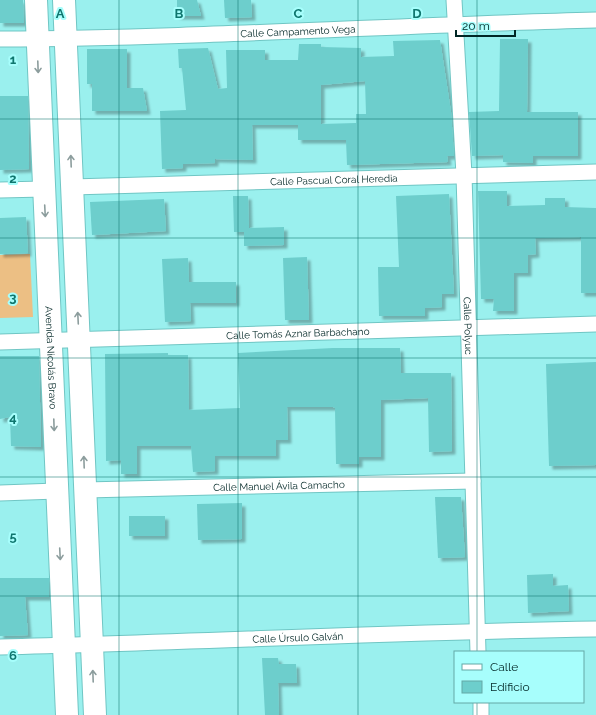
<svg xmlns="http://www.w3.org/2000/svg" width="596" height="715" font-family="Raleway,sans-serif">
<style>
.green{fill:#ecbf84}
.building{fill:#6dcecc;fill-rule:evenodd;filter:url(#shadow)}
.lines{fill:none;stroke-linecap:round;stroke-linejoin:round}
.street-casing{stroke:#70c6c4;stroke-width:17}
.secondary-casing{stroke:#70c6c4;stroke-width:24}
.street{stroke:#fff;stroke-width:15}
.secondary{stroke:#fff;stroke-width:22}
.oneway{stroke:#8c9d9d}
.grid{fill:none;stroke:#0f766e;stroke-width:1;stroke-opacity:0.55}
.labels{text-anchor:middle;stroke-width:4;stroke-linejoin:round;paint-order:stroke}
.street-label{font-size:10px;fill:#002625;stroke:#a7fefc}
.grid-label{font-size:13px;text-anchor:middle;font-weight:bold;fill:#0f766e;stroke:#a7fefc;stroke-width:4;stroke-linejoin:round;paint-order:stroke}
</style>
<defs>
<filter id="shadow"><feDropShadow dx="3.5" dy="3.5" stdDeviation="1" flood-color="#0004"/></filter>
</defs>
<rect width="100%" height="100%" fill="#9af0ee"/>
<path class="green" d="M30 254 33 317 0 318V255Z"/>
<g class="building">
<path d="M0 0H23L24 23H0Z"/>
<path d="M177 0H197L201 16H177Z"/>
<path d="M224 0H251L252 17 225 18Z"/>
<path d="M500 39H528L527 112H578V156H533V163L503 162V155L472 156 469 112 499 111Z"/>
<path d="M440 40 451 112 454 156H447L448 162 347 165 346 140H298V125H252L253 160 215 159V163L183 164V168L162 169 160 111 186 110 182 68H179L178 49 208 48 218 89 227 88 226 50H265V60H298L299 44H321V47L361 48V57L394 56 393 41ZM365 81 366 114H356V123L321 124V85Z"/>
<path d="M87 49H127V88H143L147 111H92V84H87Z"/>
<path d="M0 96H28L29 169 0 170Z"/>
<path d="M478 191H507V206L545 205V198H565V207L596 208V293H581V237L535 238 536 254 528 255V273H514V311H493L494 299H481Z"/>
<path d="M449 194 454 294H442V307L425 308V316H379L378 267H399L396 196Z"/>
<path d="M233 196H248L249 228 284 227V245L244 246V232H234Z"/>
<path d="M164 199 166 231 92 235 90 202Z"/>
<path d="M26 217 28 253 0 254V218Z"/>
<path d="M307 257 309 320H285L283 258Z"/>
<path d="M188 258 189 282H236V303H190L191 321 165 322 162 259Z"/>
<path d="M333 348H400L401 373H451L452 451 429 452 428 398 381 400V457H359V464H336L335 408 333 407H287L288 440H276V456H215V471L193 472 191 446H137V474H121V460L106 461 105 354 168 353V355H188L189 410 240 408 238 353Z"/>
<path d="M0 356H39L41 447 11 446 10 417 0 419Z"/>
<path d="M596 362V465L549 466 546 364Z"/>
<path d="M435 497H461L465 557 438 558Z"/>
<path d="M242 503V539L198 540 197 504Z"/>
<rect x="129" y="516" width="36" height="20"/>
<path d="M553 574V586L568 585 569 611 528 613 527 575Z"/>
<path d="M0 578H49V597H25L28 635 0 636Z"/>
<path d="M262 658H278L279 664H296L297 683H278L279 715H265Z"/>
</g>
<g class="lines">
<g class="street-casing">
<g id="street">
<path id="s1" d="M454 0 464 175 478 652"/>
<path id="s2" d="M0 39C199 38 397 25 596 20"/>
<path id="s3" d="M72 187 596 172"/>
<path d="M0 190 44 189"/>
<path id="s4" d="M0 342 596 324"/>
<path id="s5" d="M85 490 473 481"/>
<path d="M0 493 57 491"/>
<path id="s6" d="M0 647C199 642 397 632 596 629"/>
<path d="M481 702V715"/>
</g>
</g>
<g class="secondary-casing">
<g id="secondary">
<path id="s7" d="M36 0 67 715"/>
<path d="M64 0 95 715"/>
</g>
</g>
<use href="#street" class="street"/>
<use href="#secondary" class="secondary"/>
</g>
<defs><path id="oneway-shaft" d="M-6 0H5M1.5-3L5.5 0L1.5 3" fill="none" stroke-width="1.6" stroke-linecap="round" stroke-linejoin="round"/></defs>
<g class="oneway">
<use href="#oneway-shaft" transform="translate(38 67) rotate(88)"/>
<use href="#oneway-shaft" transform="translate(71 161) rotate(-92)"/>
<use href="#oneway-shaft" transform="translate(45 211) rotate(87)"/>
<use href="#oneway-shaft" transform="translate(78 318) rotate(-93)"/>
<use href="#oneway-shaft" transform="translate(54 425) rotate(88)"/>
<use href="#oneway-shaft" transform="translate(84 462) rotate(-92)"/>
<use href="#oneway-shaft" transform="translate(60 554) rotate(87)"/>
<use href="#oneway-shaft" transform="translate(93 676) rotate(-92)"/>
</g>
<path class="grid" d="M119 0V715M238 0V715M358 0V715M477 0V652M0 119H596M0 238H596M0 358H596M0 477H596M0 596H596M477 702V715"/>
<g class="labels">
<g class="street-label">
<text dy="4" stroke="none"><textPath href="#s2" startOffset="298">Calle Campamento Vega</textPath></text>
<text dy="4" stroke="none"><textPath href="#s3" startOffset="262">Calle Pascual Coral Heredia</textPath></text>
<text dy="4" stroke="none"><textPath href="#s1" startOffset="326">Calle Polyuc</textPath></text>
<text dy="4" stroke="none"><textPath href="#s4" startOffset="298">Calle Tomás Aznar Barbachano</textPath></text>
<text dy="4" stroke="none"><textPath href="#s7" startOffset="358">Avenida Nicolás Bravo</textPath></text>
<text dy="4" stroke="none"><textPath href="#s5" startOffset="194">Calle Manuel Ávila Camacho</textPath></text>
<text dy="4" stroke="none"><textPath href="#s6" startOffset="298">Calle Úrsulo Galván</textPath></text>
</g>
</g>
<g class="grid-label">
<text x="60" y="18">A</text>
<text x="179" y="18">B</text>
<text x="298" y="18">C</text>
<text x="417" y="18">D</text>
<text x="13" y="64">1</text>
<text x="13" y="183">2</text>
<text x="13" y="302">3</text>
<text x="13" y="422">4</text>
<text x="13" y="541">5</text>
<text x="13" y="660">6</text>
</g>
<rect x="454" y="651" width="130" height="52" fill="#a7fefc" stroke="#64a8a6"/>
<rect x="462" y="664" width="20" height="6" fill="#ffffff" stroke="#64a8a6"/>
<text x="490" y="671" font-size="12" fill="#002625">Calle</text>
<rect x="462" y="681" width="20" height="12" fill="#6dcecc" stroke="#64a8a6"/>
<text x="490" y="691" font-size="12" fill="#002625">Edificio</text>
<path d="M456 30v6h59v-6" fill="none" stroke="#002625" stroke-width="2"/>
<text x="462" y="30" font-size="12" fill="#002625" stroke="#a7fefc" stroke-width="3" paint-order="stroke">20 m</text>
</svg>
